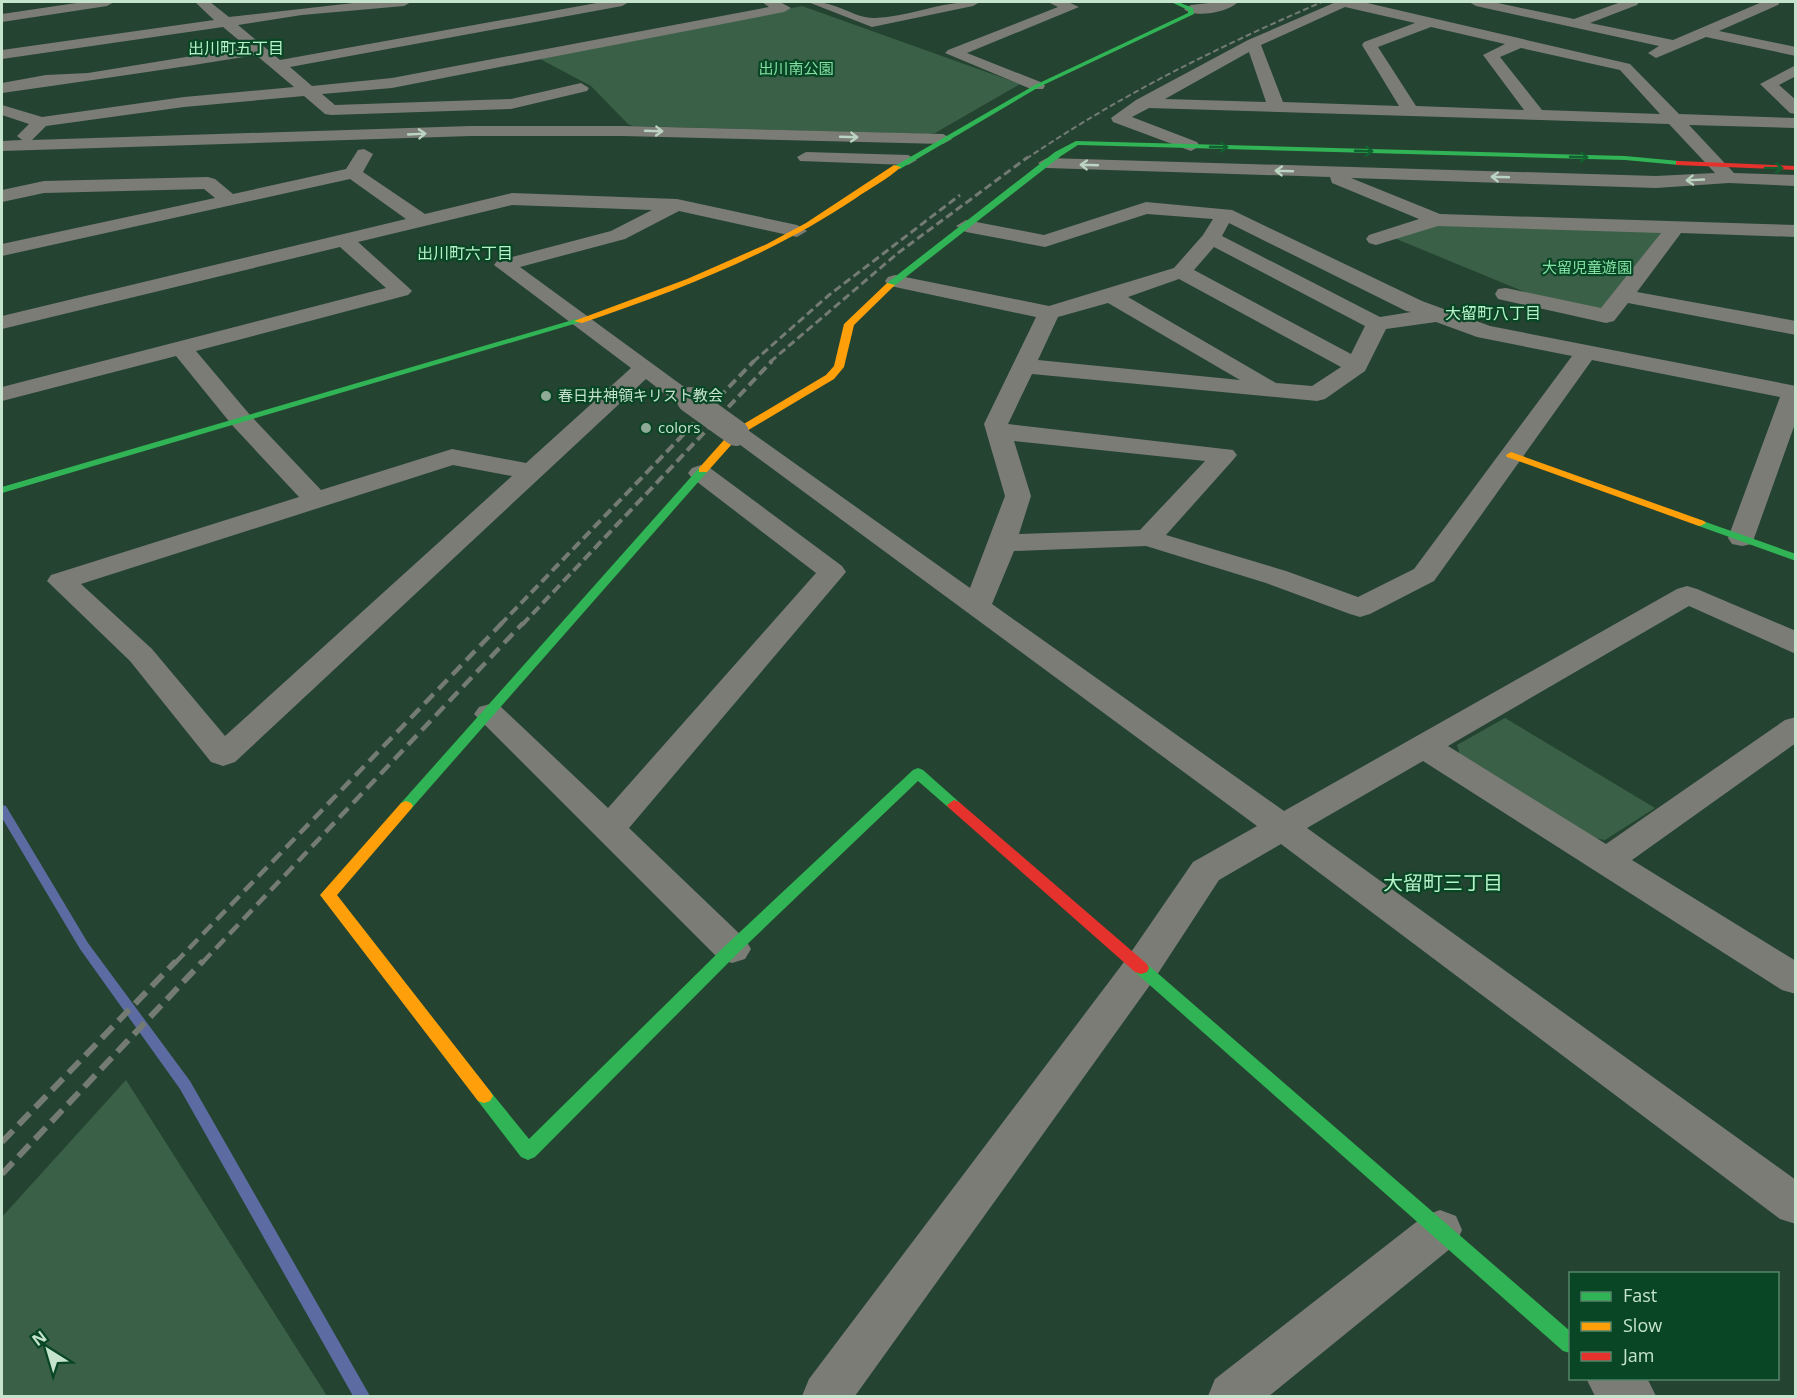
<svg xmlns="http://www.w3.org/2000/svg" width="1797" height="1398" font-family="'Open Sans','Noto Sans JP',sans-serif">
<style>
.green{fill:#3a6147}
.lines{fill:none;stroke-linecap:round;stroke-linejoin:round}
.stream{fill:#5c6ba1;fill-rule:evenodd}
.street{fill:#7b7c76;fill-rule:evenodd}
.fast{fill:#30b455;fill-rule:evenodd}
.slow{fill:#ff9f0a;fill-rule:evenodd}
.jam{fill:#e5322d;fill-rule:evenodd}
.rail-far4{stroke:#747b72;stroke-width:2;stroke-dasharray:6 3;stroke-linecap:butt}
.rail-far3{stroke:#747b72;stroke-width:3;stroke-dasharray:8 4;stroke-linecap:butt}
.rail-far2{stroke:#747b72;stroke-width:4;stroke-dasharray:10 5;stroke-linecap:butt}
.rail-far1{stroke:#747b72;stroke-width:4.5;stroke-dasharray:13 7;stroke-linecap:butt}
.rail{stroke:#747b72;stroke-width:6;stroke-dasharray:16 8;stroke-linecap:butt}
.street-bridge{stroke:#7b7c76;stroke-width:26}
.oneway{stroke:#bbd4c1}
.oneway2{stroke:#126231}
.poi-dot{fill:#8dab97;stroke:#084625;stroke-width:2}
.labels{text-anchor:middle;stroke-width:4.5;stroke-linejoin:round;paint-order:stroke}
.far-park-label{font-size:15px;fill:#83e1a2;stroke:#084625}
.far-poi-label{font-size:15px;fill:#c6e3ce;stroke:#084625;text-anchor:start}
.far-neighbourhood-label{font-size:16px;fill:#b6f2c8;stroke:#084625}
.neighbourhood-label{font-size:20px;fill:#b6f2c8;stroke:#084625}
</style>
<rect width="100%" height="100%" fill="#244431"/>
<g class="green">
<path d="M802 6 1020 84 935 133 928 134 633 126 628 124 591 86 540 59Z"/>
<path d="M1434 225 1654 230 1661 233 1606 309 1542 299 1394 238Z"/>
<path d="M1505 718 1655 808 1605 840 1588 837 1461 758 1457 745Z"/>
<path d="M126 1080 327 1396H2V1217Z"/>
</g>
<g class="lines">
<path class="stream" d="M2 805 6 806 88 943 190 1081 370 1396H353L180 1089 80 949 2 818Z"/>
<g class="street">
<path d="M83 2H114L107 6 2 22V14Z"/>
<path d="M195 2H210L229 17 362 2H411L404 6 302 15 238 25 280 60 602 2H629L622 6 290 67 312 86 392 78 769 7 762 2H780L791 8 784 12 392 88 322 94 335 105 511 99 581 83 589 88 587 91 511 109 331 115 325 114 304 96 184 107 46 126 32 140 471 126H623L943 134 952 139 943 144 623 136H471L2 151V141L22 140 17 136 29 124 2 115V105L42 117 184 97 294 87 256 55C171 69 86 81 2 93V83L46 75 88 73 247 47 223 27 2 59V50L214 20Z"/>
<path d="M808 2C835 0 854 19 875 18 910 17 944 0 980 2L973 6 872 27Z"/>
<path d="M1048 2H1068L1079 7 967 53 1043 83 1045 86 1043 89H1031L945 53 948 50 1058 7Z"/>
<path d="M1218 2H1238C1228 12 1195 19 1184 9L1191 5Z"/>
<path d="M1336 2H1363L1630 64 1679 114 1796 118V128L1689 125 1734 173 1796 175V186L1729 183 1656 188 1351 178 1440 214 1796 225V237L1681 233 1637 292 1796 321V335L1628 303 1614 321 1606 323 1498 299 1495 294 1498 289 1506 288 1601 308 1661 233 1438 226 1376 245 1369 243 1366 239 1369 235 1419 219 1332 183 1330 177 1047 168 1038 163 1047 158 1656 176 1715 173 1669 124 1149 108 1132 117 1197 142 1200 146 1191 151 1113 122 1111 118 1136 100 1248 40ZM1345 7 1415 23 1364 42 1362 45 1399 106 1283 102 1261 45ZM1431 27 1505 44 1483 55 1524 110 1416 106 1378 47ZM1521 48 1620 70 1660 114 1542 110 1500 57ZM1249 52 1266 102 1165 99Z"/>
<path d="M1469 2H1493L1574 19 1621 2H1639L1637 5 1590 23 1673 40 1762 2H1780L1778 5 1719 31 1796 47V56L1706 37 1656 58 1648 53 1659 46 1476 6Z"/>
<path d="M1796 65V76L1779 85 1796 100V114L1790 113 1760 84Z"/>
<path d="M364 149 373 154 363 172 425 214 512 193 677 199 797 225 807 231 797 237 679 211 625 239 520 267 702 400 698 405C679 410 661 390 646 379L235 762 223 766 211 762 130 661 47 581 51 575 299 497 232 425 176 356 2 401V387L386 288 340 247 2 329V316L406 219 350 179 2 256V244L215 198 204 189 44 193 2 202V190L44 181 208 177 215 179 233 194 346 169 358 150ZM512 205 652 210 611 231 497 261 494 265 631 368 526 463 452 449 321 490 250 415 196 351 408 295 412 291 408 287 358 242ZM453 465 512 476 225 736 152 649 81 584Z"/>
<path d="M806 152 908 155 917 160 908 165 800 161 797 157Z"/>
<path d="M1146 202 1232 210 1422 301 1490 326 1796 386V421L1752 544 1742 546 1732 544 1728 538 1780 397 1592 360 1434 581 1370 614 1360 617 1350 614 1266 583 1146 546 1014 551 992 604 1284 811 1677 589 1687 586 1697 589 1796 631V654L1689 606 1448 746 1606 844 1785 720 1796 717V743L1632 860 1796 961V994L1782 990 1423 761 1307 828 1796 1180V1224L1780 1219 1281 844 1219 880 1155 978 855 1396H802L809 1379 1127 958 1193 862 1257 826 724 433 727 428 736 426 745 428 970 588 1005 496 984 424 1036 317 895 287 888 285 885 281 888 277 895 275 1049 306 1174 268 1203 235 1213 219 1147 214 1045 247 966 232 956 226 966 220 1044 235ZM1229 223 1406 311 1411 312 1380 317 1222 236ZM1214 247 1365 326 1351 354 1194 270ZM1179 279 1341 367 1312 386 1276 383 1128 297ZM1108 303 1240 380 1038 360 1058 317ZM1436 322 1477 337 1572 356 1414 569 1358 597 1286 571 1166 535 1233 460 1237 455 1233 450 1008 424 1032 374 1317 401 1325 399 1365 371 1386 329ZM1014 441 1205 461 1140 530 1019 534 1031 496Z"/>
<path d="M701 465 710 468 842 566 846 572 629 828 745 939 751 949 745 959 732 963 719 959 474 714 479 707 490 704 501 707 608 808 816 573 692 478 688 473 692 468Z"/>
<path d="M1440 1210 1456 1216 1462 1230 1456 1244 1269 1396H1208L1215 1379 1424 1216Z"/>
<path d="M1586 1378H1647L1656 1396H1595Z"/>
</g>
<g class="fast">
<path d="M1171 2H1178L1193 8 1194 14 1039 87 900 169 893 167 1035 85 1188 13V10Z"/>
<path d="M1076 141 1625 156 1679 161 1683 163 1679 165 1625 160 1078 145 1061 156 893 287H887V283L1055 152Z"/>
<path d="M576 319 584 321 2 493V487Z"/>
<path d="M703 467 709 470 707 472 411 809H401L399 806 401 803 699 468Z"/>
<path d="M1700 520 1796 554V561L1696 525 1694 523 1696 521Z"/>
<path d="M918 768 923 770 959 802 961 805 959 808H949L918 781 738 953 535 1157 528 1160 521 1157 478 1101 475 1096 478 1091 484 1089 490 1091 529 1139 726 945 913 770Z"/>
<path d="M1141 962 1147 964 1570 1331V1353L1563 1351 1135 972 1133 968 1135 964Z"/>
</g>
<g class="slow">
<path d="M894 165 901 167C888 179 870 188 856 198 771 255 679 290 582 323L574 321 687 279 767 244 806 223Z"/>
<path d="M887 283 895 285 854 325 844 367 834 379 740 435 707 472H699V468L732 431 826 375 834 366 844 324Z"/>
<path d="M1511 452 1704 521 1706 523 1700 526 1696 525 1507 457 1506 455Z"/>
<path d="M406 801 411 803 413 806 411 809 337 895 490 1091 493 1096 490 1101 484 1103 478 1101 320 895 401 803Z"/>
</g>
<g class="jam">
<path d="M1679 161 1796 166V170L1676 165V161Z"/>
<path d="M954 800 959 802 1147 964 1149 968 1147 972 1141 974 1135 972 949 808 947 805Z"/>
</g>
<path class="rail-far4" d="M1026 159C1122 94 1216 48 1322 2"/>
<g class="rail-far3">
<path d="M753 362 829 295 960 195"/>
<path d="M770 362 898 253 1028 157"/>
</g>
<g class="rail-far2">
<path d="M500 625 754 361"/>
<path d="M522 625 772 361"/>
</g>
<g class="rail-far1">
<path d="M175 963 502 623"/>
<path d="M202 963 523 623"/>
</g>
<g class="rail">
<path d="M2 1142 176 961"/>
<path d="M2 1174 203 961"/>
</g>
<path class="street-bridge" d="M690 400 736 433"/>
</g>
<defs><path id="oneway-shaft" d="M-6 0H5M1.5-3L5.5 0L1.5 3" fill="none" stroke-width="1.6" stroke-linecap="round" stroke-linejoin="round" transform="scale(1.5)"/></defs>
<g class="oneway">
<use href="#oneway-shaft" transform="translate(654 131) rotate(2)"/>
<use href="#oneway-shaft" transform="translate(417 134) rotate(-3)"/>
<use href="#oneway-shaft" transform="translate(849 137) rotate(2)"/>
<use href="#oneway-shaft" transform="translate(1089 165) rotate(-178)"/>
<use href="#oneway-shaft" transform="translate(1284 171) rotate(-178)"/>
<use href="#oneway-shaft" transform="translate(1500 177) rotate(-178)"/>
<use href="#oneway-shaft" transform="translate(1695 180) rotate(177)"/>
</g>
<g class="oneway2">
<use href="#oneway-shaft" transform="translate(1219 147) rotate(2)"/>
<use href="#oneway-shaft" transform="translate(1364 151) rotate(2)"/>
<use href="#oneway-shaft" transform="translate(1579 157) rotate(2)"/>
<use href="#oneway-shaft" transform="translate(1774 168) rotate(1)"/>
</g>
<g class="poi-dot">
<circle cx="546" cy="396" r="6"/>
<circle cx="646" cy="428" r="6"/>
</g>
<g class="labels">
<g class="far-park-label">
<text x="796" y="74">出川南公園</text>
<text x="1587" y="273">大留児童遊園</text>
</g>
<g class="far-poi-label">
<text x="558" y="401">春日井神領キリスト教会</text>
<text x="658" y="433">colors</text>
</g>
<g class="far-neighbourhood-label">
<text x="236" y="54">出川町五丁目</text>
<text x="465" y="259">出川町六丁目</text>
<text x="1493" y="319">大留町八丁目</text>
</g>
<g class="neighbourhood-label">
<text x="1443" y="890">大留町三丁目</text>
</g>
</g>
<rect width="1797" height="1398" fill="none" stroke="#c6e3ce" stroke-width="6"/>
<rect x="1569" y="1272" width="210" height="108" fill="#084625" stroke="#548569" stroke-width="1.5"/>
<rect x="1581" y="1292" width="30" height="9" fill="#30b455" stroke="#548569" stroke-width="1.5"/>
<text x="1623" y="1302" font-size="18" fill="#c6e3ce">Fast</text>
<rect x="1581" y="1322" width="30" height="9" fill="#ff9f0a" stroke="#548569" stroke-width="1.5"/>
<text x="1623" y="1332" font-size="18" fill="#c6e3ce">Slow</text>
<rect x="1581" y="1352" width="30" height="9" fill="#e5322d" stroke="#548569" stroke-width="1.5"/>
<text x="1623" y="1362" font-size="18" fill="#c6e3ce">Jam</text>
<g transform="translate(48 1350) rotate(323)" stroke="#084625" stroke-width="4.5" paint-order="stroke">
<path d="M0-4.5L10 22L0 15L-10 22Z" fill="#c6e3ce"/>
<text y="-9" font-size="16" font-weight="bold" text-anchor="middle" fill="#c6e3ce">N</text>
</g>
</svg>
